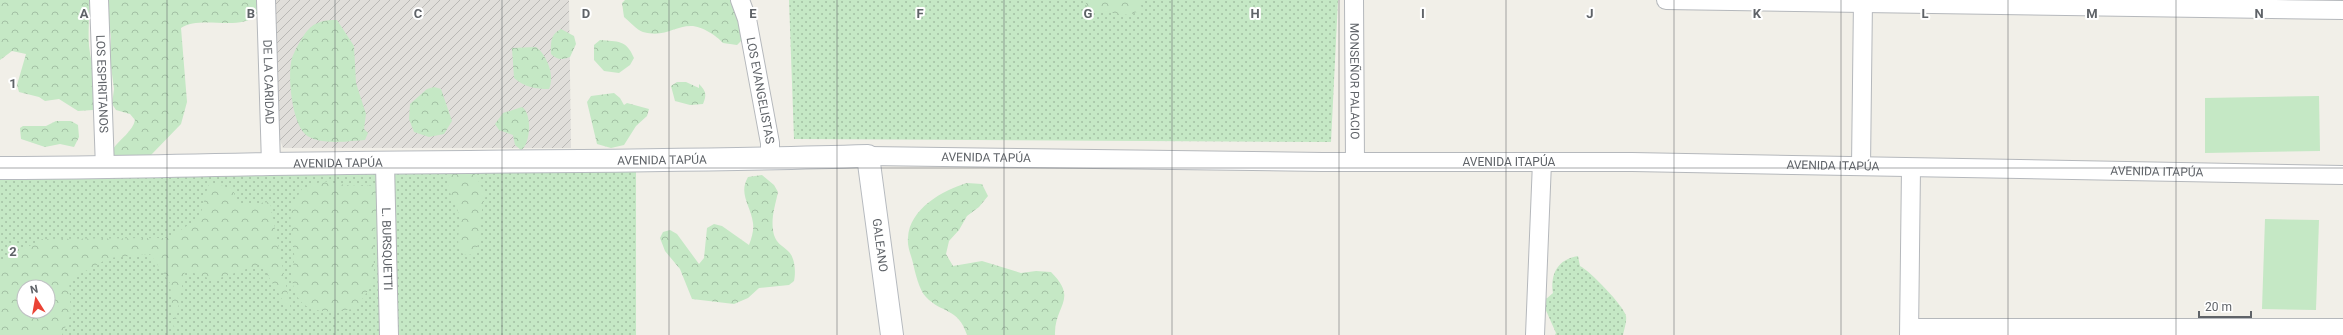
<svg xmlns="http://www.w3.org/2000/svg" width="2343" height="335" font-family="Roboto,sans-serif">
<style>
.industrial{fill:url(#industrial-furrows)}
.grass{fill:url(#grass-dots);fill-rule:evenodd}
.forest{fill:url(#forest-crowns);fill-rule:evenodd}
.garden{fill:#c5e8c5}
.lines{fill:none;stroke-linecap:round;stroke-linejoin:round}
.street-casing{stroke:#b5b8bc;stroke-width:20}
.secondary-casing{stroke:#b6babf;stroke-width:24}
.street{stroke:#fff;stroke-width:18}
.secondary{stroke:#fff;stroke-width:22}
.grid{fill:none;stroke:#5f6368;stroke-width:1;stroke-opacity:0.55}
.labels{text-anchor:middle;stroke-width:4;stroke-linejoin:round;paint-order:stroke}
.street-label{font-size:12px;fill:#5f6368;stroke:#fff}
.grid-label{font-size:13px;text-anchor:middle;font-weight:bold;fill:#5f6368;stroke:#fff;stroke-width:4;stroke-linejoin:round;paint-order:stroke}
</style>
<defs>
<pattern id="industrial-furrows" width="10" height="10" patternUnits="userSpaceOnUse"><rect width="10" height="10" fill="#e0deda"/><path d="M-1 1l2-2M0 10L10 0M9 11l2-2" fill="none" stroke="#b9b8b5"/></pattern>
<pattern id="grass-dots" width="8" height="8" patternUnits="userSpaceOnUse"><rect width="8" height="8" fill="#c5e8c5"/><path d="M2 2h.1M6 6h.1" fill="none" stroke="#a3c0a4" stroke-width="1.8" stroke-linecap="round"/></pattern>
<pattern id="forest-crowns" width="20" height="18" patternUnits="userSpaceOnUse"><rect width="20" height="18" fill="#c5e8c5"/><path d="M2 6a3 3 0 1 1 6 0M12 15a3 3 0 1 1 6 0" fill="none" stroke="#a3c0a4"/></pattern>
</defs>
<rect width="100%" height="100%" fill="#f1efe8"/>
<path class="industrial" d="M275 0H569L571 148H283L279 137Z"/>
<g class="grass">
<path d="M789 0H1338L1331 142 794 139Z"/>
<path d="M385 164 389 335H0V166ZM24 287H48V311H24Z"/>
<path d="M390 170 636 171V335H390Z"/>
<path d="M1578 256 1580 266C1590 271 1624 306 1626 316 1627 321 1624 330 1623 335H1555L1556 333 1544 306 1546 299 1553 293C1550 274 1558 259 1578 256Z"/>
</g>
<g class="forest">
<path d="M0 0H89C90 17 87 36 90 53 93 73 106 91 93 110L78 111 59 99 45 101 39 97 19 92 17 85 26 54 12 51 0 60Z"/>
<path d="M108 0H262C257 40 204 12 181 28L187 102 181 124 151 155 136 158 114 156 113 149C120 139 133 131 135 120L130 114 116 110 112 104 114 89 110 59 111 37 107 9Z"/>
<path d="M625 0H743L742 40 737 45 723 43C717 36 702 26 691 26 674 26 665 38 643 32 637 30 629 21 624 17L622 3Z"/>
<path d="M1085 0H1140L1142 10 1129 15 1088 10Z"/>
<path d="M337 20 354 46 356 83 366 114 364 129 368 133 365 140C349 141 318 146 305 134 292 122 287 75 292 58 295 50 302 37 307 31 315 21 326 20 337 20Z"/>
<path d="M561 29 574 36 576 44 570 57C562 60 557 60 551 54 551 42 550 35 561 29Z"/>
<path d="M600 40C618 42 626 39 634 58L630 65 619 73 604 71 594 60V45Z"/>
<path d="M536 47C547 55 555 76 549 89 536 89 524 87 514 78L512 48Z"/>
<path d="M677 82H686L699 88V84C706 91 707 95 703 104L690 105 675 101 671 86Z"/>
<path d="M434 87 441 89 452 121 444 134 429 137 414 132 409 119 410 104 427 89Z"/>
<path d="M614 93 620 98 624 105 627 103 649 109 647 116 636 126 624 145 611 148 597 144 587 102 591 96Z"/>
<path d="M522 107C533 114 530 146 521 150L515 145 513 135 499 130 495 124 503 113Z"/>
<path d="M56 121H71L78 125 79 137 74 147 60 144 45 147 21 139 20 128 23 126H46Z"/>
<path d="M471 167 486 195C478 215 483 233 475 254L467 255 461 253C455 242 461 228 459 216 456 197 445 197 450 172Z"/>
<path d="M762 175 774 185 778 192C775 207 770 219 774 235 777 244 782 245 788 251 795 257 796 272 794 281L789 285 759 288 748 298 734 304 692 299 680 269 665 251 660 238 663 232 670 230 677 234 699 264 704 258 707 228 714 224 722 226 749 245C752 237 754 230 753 223 751 206 738 194 748 177Z"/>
<path d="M323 181 345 185 380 186 389 204C385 210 377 218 376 225 366 262 388 272 354 309 325 313 295 316 292 277 292 269 295 261 294 253 291 227 285 212 302 189Z"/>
<path d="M209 182 233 189 237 205 270 202 292 316 261 264 214 280 185 270 174 331 170 283 150 254 109 258 69 280 71 314 62 335H1L0 264 41 239 169 238 200 217ZM24 287H48V311H24Z"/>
<path d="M967 183 982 184 988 196 979 207 967 216 959 230 949 241 946 254 953 266 982 261 1021 273 1036 271 1051 272C1079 300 1054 305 1055 335H967C958 307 942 314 926 297 919 290 915 272 913 263 911 255 907 246 908 238 909 209 943 190 967 183Z"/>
</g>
<g class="garden">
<path d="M2319 96 2320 151 2205 153V98Z"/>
<path d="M2265 219 2319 220 2316 310 2262 309Z"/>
</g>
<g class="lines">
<g class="street-casing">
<g id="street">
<path id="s1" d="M99 0 105 168"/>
<path id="s2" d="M266 0 271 164"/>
<path id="s3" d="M740 0 747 19 770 143V159"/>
<path id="s4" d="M1354 0 1355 162"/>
<path d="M1666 0 2343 10"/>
<path id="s5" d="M868 156 1323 162H1632L2343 175"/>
<path id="s6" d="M385 164 389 335"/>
<path d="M1861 166 1863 0"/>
<path d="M1910 328H2343"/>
<path d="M1535 335 1542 162"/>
<path d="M1909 335 1911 168"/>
</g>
</g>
<g class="secondary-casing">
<g id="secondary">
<path id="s7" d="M0 168C90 168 180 166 270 164 470 161 669 162 868 156L892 335"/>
</g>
</g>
<use href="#street" class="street"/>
<use href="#secondary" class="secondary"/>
</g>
<path class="grid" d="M167 0V335M335 0V335M502 0V335M669 0V335M837 0V335M1004 0V335M1172 0V335M1339 0V335M1506 0V335M1674 0V335M1841 0V335M2008 0V335M2176 0V335M0 168H2343"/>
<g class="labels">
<g class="street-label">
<text dy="4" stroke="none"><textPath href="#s4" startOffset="81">MONSEÑOR PALACIO</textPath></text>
<text dy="4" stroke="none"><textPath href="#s2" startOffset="82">DE LA CARIDAD</textPath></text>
<text dy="4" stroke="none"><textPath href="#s1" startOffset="84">LOS ESPIRITANOS</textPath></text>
<text dy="4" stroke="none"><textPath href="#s3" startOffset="93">LOS EVANGELISTAS</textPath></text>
<text dy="4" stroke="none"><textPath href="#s5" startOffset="118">AVENIDA TAPÚA</textPath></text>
<text dy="4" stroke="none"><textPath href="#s7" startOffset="662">AVENIDA TAPÚA</textPath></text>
<text dy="4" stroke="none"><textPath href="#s5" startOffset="641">AVENIDA ITAPÚA</textPath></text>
<text dy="4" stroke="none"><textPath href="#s7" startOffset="338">AVENIDA TAPÚA</textPath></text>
<text dy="4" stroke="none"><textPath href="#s5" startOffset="965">AVENIDA ITAPÚA</textPath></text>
<text dy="4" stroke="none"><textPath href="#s5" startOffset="1289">AVENIDA ITAPÚA</textPath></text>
<text dy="4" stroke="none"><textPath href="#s7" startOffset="958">GALEANO</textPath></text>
<text dy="4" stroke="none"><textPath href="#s6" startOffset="85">L. BURSQUETTI</textPath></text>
</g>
</g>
<g class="grid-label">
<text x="84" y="18">A</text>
<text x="251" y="18">B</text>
<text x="418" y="18">C</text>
<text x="586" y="18">D</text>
<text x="753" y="18">E</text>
<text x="920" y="18">F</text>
<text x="1088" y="18">G</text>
<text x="1255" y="18">H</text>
<text x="1423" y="18">I</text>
<text x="1590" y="18">J</text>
<text x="1757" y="18">K</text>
<text x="1925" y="18">L</text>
<text x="2092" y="18">M</text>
<text x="2259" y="18">N</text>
<text x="13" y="88">1</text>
<text x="13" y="256">2</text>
</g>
<g transform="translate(36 299) rotate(349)"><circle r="19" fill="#ffffff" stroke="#bfc1c3"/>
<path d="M0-3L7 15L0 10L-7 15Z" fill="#ea4335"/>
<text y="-6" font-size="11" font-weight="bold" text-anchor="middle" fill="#5f6368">N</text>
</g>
<path d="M2199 311v6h52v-6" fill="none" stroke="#5f6368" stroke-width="2"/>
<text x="2205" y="311" font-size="12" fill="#5f6368" stroke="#ffffff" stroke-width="3" paint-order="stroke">20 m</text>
</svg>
